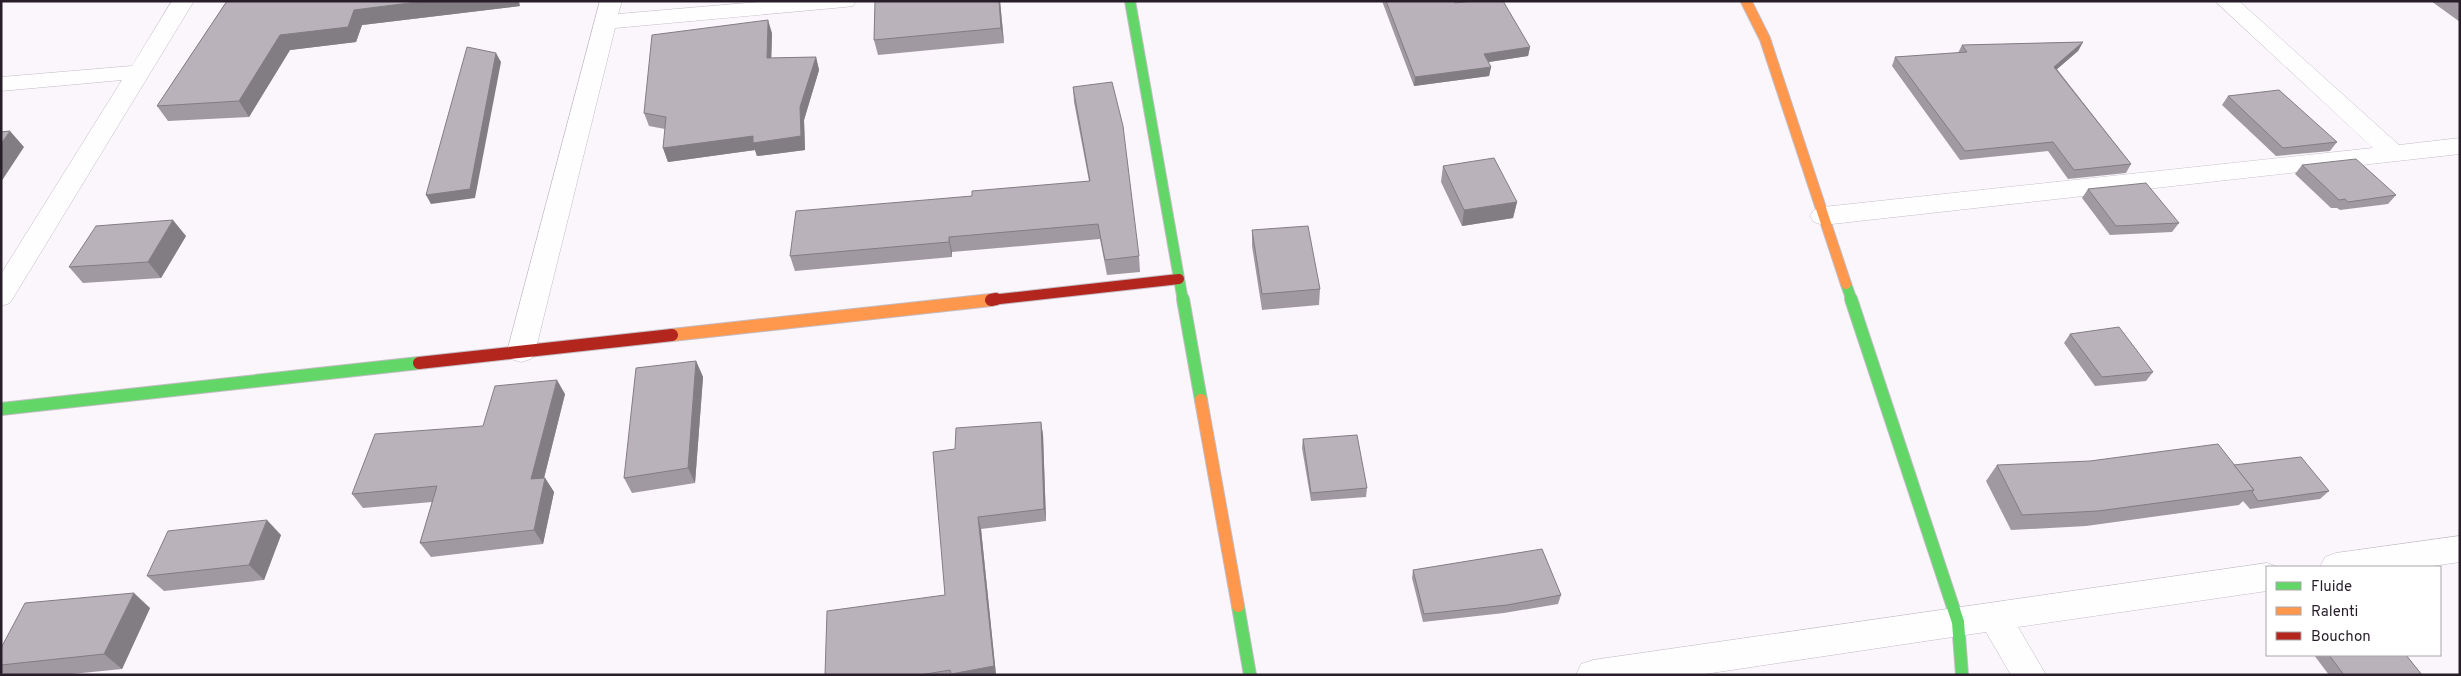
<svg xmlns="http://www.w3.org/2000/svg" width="2461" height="676" font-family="Overpass,sans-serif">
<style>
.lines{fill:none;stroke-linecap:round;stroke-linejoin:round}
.street-casing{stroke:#c3bcc5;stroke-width:1}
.fast-far1-casing{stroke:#c3bcc5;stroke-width:12}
.fast-casing{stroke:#c3bcc5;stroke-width:14}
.slow-far1-casing{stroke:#c3bcc5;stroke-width:12}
.slow-casing{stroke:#c3bcc5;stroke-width:14}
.jam-far1-casing{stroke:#c3bcc5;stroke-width:12}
.jam-casing{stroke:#c3bcc5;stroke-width:14}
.street{fill:#fefeff;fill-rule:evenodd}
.fast-far1{stroke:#63d668;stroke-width:10}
.fast{stroke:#63d668;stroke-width:12}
.slow-far1{stroke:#ff974d;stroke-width:10}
.slow{stroke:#ff974d;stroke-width:12}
.jam-far1{stroke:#b3261e;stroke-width:10}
.jam{stroke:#b3261e;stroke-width:12}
.wall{fill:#a099a1}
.shaded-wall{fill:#827d83}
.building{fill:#bab2bb;stroke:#827d83}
</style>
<rect width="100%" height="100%" fill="#fbf5fc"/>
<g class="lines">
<g class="street-casing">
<g id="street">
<path d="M172 1H194L10 303 1 306V274L122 80 1 91V77L132 66Z"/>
<path d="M600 1H622L618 14 769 1H856L853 6 845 7 615 28 535 352 531 359 521 362 511 359 507 352Z"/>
<path d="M2215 1H2239L2399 145 2460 138V154L1823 225 1814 222 1810 216 1814 210 1823 207 2373 148Z"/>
<path d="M2460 536V562L2426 567H2320L2325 557 2336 553Z"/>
<path d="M2267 563 2278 567H2267V591L2018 627 2046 675H2011L1986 632 1698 675H1576L1581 664 1593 660Z"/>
</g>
</g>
<g class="fast-far1-casing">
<g id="fast-far1">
<path d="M1130 1 1183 301"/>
<path d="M1846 284 1852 301"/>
</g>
</g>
<g class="fast-casing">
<g id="fast">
<path d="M1183 299 1201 400"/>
<path d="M1851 299 1958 622 1962 675"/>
<path d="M1 409 419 363"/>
<path d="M1238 606 1250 675"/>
</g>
</g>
<g class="slow-far1-casing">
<g id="slow-far1">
<path d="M1746 1 1765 39 1846 284"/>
<path d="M985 301 991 300"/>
</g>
</g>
<g class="slow-casing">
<g id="slow">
<path d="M672 335 991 300"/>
<path d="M1201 400 1238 606"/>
</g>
</g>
<g class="jam-far1-casing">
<path id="jam-far1" d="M991 300 1179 279"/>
</g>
<g class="jam-casing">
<g id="jam">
<path d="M991 300 996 299"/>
<path d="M419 363 672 335"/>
</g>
</g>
<use href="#street" class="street"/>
<use href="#fast-far1" class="fast-far1"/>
<use href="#fast" class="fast"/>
<use href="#slow-far1" class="slow-far1"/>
<use href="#slow" class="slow"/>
<use href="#jam-far1" class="jam-far1"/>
<use href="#jam" class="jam"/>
</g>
<g class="wall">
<path d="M227 1 520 6 362 25 356 42 290 50 249 117 168 121 157 106Z"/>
<path d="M875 1H1000L1004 43 878 55 874 40Z"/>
<path d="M1382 1H1454L1455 3 1530 47 1528 56 1488 62 1491 67 1489 76 1414 86Z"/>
<path d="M2431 1H2460V22Z"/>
<path d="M772 33 771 58 816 57 819 70 804 120 805 150 757 156 755 150 668 162 663 148 665 129 649 126 644 113Z"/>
<path d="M2083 42 2078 51 2057 69 2131 164 2126 173 2068 179 2048 151 1960 160 1892 66 1895 57 1958 53 1962 45Z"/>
<path d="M1073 87 1139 256 1140 272 1107 275 1100 239 952 252V257L795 271 790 256 972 196 1089 181 1074 102Z"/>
<path d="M2228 96 2337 142 2330 151 2276 156 2222 105Z"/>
<path d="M2302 165 2396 195 2388 204 2340 210 2337 208H2331L2295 174Z"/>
<path d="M1443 166 1517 202 1513 218 1462 226 1441 182Z"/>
<path d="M2088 189 2179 223 2172 232 2110 235 2082 198Z"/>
<path d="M1252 230 1320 289 1319 305 1262 310 1252 246Z"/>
<path d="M186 236 161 278 83 283 69 267Z"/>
<path d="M2070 334 2153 372 2146 381 2095 386 2064 343Z"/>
<path d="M696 361 703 377 695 483 632 493 624 478Z"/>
<path d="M565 394 544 478H545L554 492 543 544 431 557 420 543 432 502 363 508 352 494 483 426Z"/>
<path d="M1041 422 1043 435 1046 521 981 529 996 675H825L945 595 955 449Z"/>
<path d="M1303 439 1367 488 1366 497 1311 501 1302 448Z"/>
<path d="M1997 465H2234L2329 491 2320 499 2250 509 2243 501 2239 505 2086 526 2011 530 1986 481Z"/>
<path d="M281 535 264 580 164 591 147 576Z"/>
<path d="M1413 570 1561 595 1558 604 1504 613 1423 622 1412 578Z"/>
<path d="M150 608 122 669 62 675H5L1 672V648Z"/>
<path d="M2314 655H2406L2422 675H2329Z"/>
</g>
<g class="shaded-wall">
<path d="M425 1H519L520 6 362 25 356 42 290 50 249 117 239 101 280 35 354 10Z"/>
<path d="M999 1H1000L1004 43 1001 28Z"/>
<path d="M768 20 772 33 771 71 767 58Z"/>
<path d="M2083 42 2078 51 2049 76 2054 67Z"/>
<path d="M1530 47 1528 56 1483 63 1484 54Z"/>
<path d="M496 53 501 62 475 198 431 204 426 195Z"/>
<path d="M816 57 819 70 804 120 805 150 757 156 755 150 668 162 663 148 800 107Z"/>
<path d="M1491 67 1489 76 1414 86 1415 77Z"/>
<path d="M10 131 24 147 1 182V144Z"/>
<path d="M1517 202 1513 218 1462 226 1464 210Z"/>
<path d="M173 220 186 236 161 278 148 262Z"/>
<path d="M949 237 952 252V257L949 242Z"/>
<path d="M696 361 703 377 695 483 688 468Z"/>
<path d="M557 380 565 394 540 494 531 479Z"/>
<path d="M1041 422 1043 435 1046 521 1044 509Z"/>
<path d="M545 478 554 492 543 544 534 530Z"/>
<path d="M978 517 981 529 996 675H951Z"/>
<path d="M267 520 281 535 264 580 249 565Z"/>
<path d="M134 593 150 608 122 669 104 654Z"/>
</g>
<g class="building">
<path d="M227 1H425L354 10 348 27 280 35 239 101 157 106Z"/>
<path d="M875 1H999L1001 28 874 40Z"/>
<path d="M1386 1H1454L1455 3 1472 1H1503L1530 47 1484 54 1491 67 1415 77Z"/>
<path d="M768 20 767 58 816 57 800 107 801 136 753 143V136L663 148 666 117 644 113 652 35Z"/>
<path d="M2083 42 2054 67 2131 164 2074 170 2053 142 1965 151 1895 57 1967 52 1962 45Z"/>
<path d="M467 47 496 53 470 189 426 195Z"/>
<path d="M1112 82 1123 126 1139 256 1105 260 1098 224 949 237V242L790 256 796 211 972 196V191L1090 181 1073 87Z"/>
<path d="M2279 90 2337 142 2283 148 2228 96Z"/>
<path d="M10 131 1 144V132Z"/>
<path d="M1494 158 1517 202 1464 210 1443 166Z"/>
<path d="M2356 159 2396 195 2348 202 2345 199 2339 200 2302 165Z"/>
<path d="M2146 183 2179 223 2116 226 2088 189Z"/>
<path d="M173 220 148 262 69 267 96 226Z"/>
<path d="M1308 226 1320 289 1262 294 1252 230Z"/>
<path d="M2119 327 2153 372 2102 377 2070 334Z"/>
<path d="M696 361 688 468 624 478 636 368Z"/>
<path d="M557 380 531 479 545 478 534 530 420 543 437 486 352 494 375 434 483 426 495 386Z"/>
<path d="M1041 422 1044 509 978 517 994 666 951 674 950 670 920 675H825L827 611 945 595 933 452 955 449 956 428Z"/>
<path d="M1357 435 1367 488 1311 493 1303 439Z"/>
<path d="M2218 444 2254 490 2098 511 2022 515 1997 465 2090 461Z"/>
<path d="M2301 457 2329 491 2258 501 2252 492 2254 490 2234 465Z"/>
<path d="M267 520 249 565 147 576 168 531Z"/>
<path d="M1542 549 1561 595 1507 605 1424 614 1413 570Z"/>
<path d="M134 593 104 654 1 665V648L25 603Z"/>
<path d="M2329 655H2406L2422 675H2344Z"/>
</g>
<rect width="2461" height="676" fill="none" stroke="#271e2a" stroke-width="5"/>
<rect x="2266" y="566" width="175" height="90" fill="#ffffff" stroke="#a9a5aa"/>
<rect x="2276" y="582" width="25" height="8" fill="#63d668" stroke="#a9a5aa"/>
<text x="2311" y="591" font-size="15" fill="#271e2a">Fluide</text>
<rect x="2276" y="607" width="25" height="8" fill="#ff974d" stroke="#a9a5aa"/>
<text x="2311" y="616" font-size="15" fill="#271e2a">Ralenti</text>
<rect x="2276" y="632" width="25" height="8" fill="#b3261e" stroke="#a9a5aa"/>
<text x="2311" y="641" font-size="15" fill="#271e2a">Bouchon</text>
</svg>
